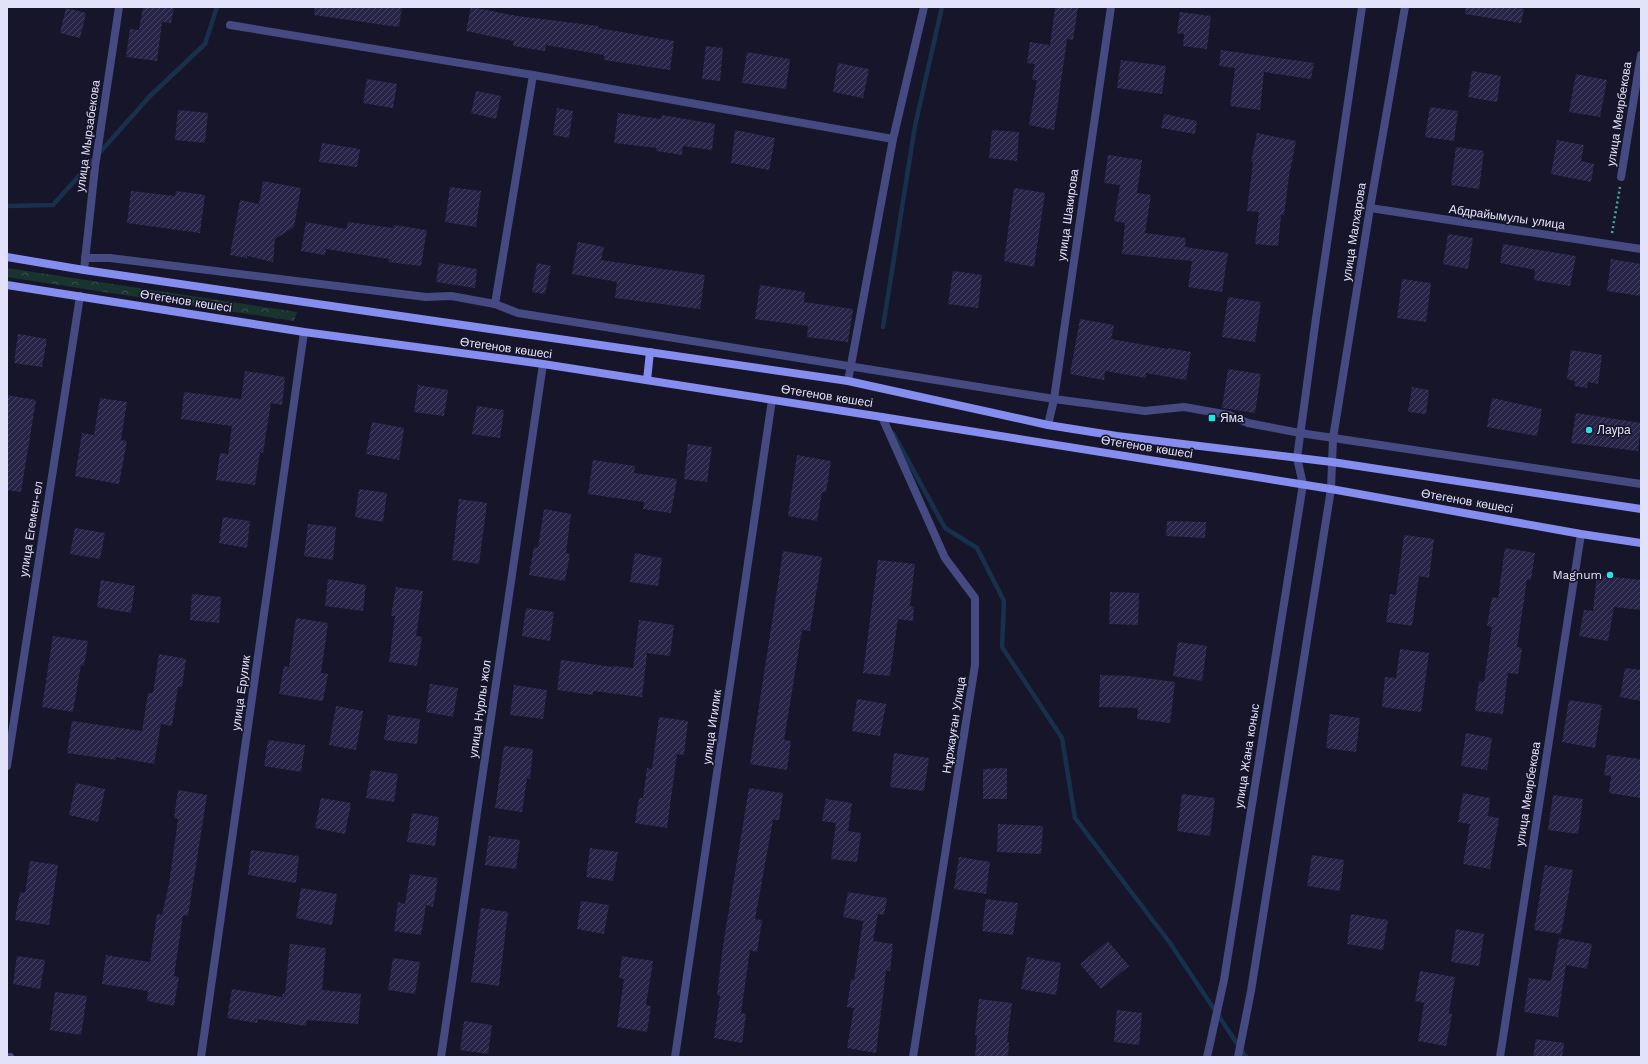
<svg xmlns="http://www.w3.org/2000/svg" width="1648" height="1064" font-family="'Work Sans',sans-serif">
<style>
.forest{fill:url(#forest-crowns)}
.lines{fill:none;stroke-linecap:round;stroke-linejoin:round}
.stream{stroke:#17304c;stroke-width:4.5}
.building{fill:url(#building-hatch)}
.path{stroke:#42af9d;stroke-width:2.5;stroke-dasharray:2 3;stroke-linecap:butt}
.street{stroke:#464a82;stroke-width:8}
.secondary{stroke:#858dee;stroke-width:8}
.poi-dot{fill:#27e2e1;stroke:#17152a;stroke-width:1.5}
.labels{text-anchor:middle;stroke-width:3.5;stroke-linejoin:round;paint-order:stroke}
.street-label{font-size:12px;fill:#e2e2fb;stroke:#17152a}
.poi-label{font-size:12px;fill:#e2e2fb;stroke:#17152a;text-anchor:start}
</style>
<defs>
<pattern id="forest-crowns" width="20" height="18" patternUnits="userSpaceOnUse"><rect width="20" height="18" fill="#19332f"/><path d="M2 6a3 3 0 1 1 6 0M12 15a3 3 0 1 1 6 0" fill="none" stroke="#3a504e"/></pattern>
<pattern id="building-hatch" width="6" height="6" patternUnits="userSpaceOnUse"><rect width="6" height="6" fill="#272448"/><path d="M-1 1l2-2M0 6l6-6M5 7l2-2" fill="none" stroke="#464463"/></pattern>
</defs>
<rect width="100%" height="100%" fill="#17152a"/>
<path class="forest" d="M7 268 297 312 294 321 7 277Z"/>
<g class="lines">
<g class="stream">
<path d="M7 206 53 205 150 96 205 44 217 7"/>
<path d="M883 327 915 126 942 7"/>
<path d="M893 433 945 528 977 548 1004 601 1002 647 1062 738 1075 818 1170 943 1246 1057"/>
</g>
</g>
<g class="building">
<path d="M143 7H174L171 23 162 22 157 61 126 57 130 29 139 30Z"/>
<path d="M315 7H402L399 27 314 15Z"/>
<path d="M471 7 517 16 598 26V28L674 41 670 70 604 60V55L546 45 545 51 513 46 514 41 466 31Z"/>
<path d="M1055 7H1078L1073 40 1067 39 1054 130 1029 125 1037 80H1032L1035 64 1027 63 1030 42 1050 45Z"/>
<path d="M1466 7H1511L1524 9 1521 23 1465 14Z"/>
<path d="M66 8 86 13 80 38 60 33Z"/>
<path d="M1180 12 1211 16 1207 49 1183 46 1184 34 1177 33Z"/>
<path d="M706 46 723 48 720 81 702 79Z"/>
<path d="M1221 50 1314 63 1311 79 1264 72 1260 110 1230 106 1235 68 1219 66Z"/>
<path d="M747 52 790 59 786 89 742 83Z"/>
<path d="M1121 60 1166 66 1162 94 1117 88Z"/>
<path d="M838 63 869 69 863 98 833 92Z"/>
<path d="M1472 71 1501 76 1497 102 1468 97Z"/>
<path d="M1576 74 1607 80 1600 117 1569 112Z"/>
<path d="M367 79 397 84 393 108 363 103Z"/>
<path d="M476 91 501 96 496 119 471 113Z"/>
<path d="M1430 107 1458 111 1454 141 1425 137Z"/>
<path d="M557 108 573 111 569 138 553 135Z"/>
<path d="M178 110 208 113 205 143 175 140Z"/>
<path d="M618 113 661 119 662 115 715 124 712 150 683 146 682 155 656 151 657 148 614 143Z"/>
<path d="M1164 114 1197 121 1195 134 1161 128Z"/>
<path d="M735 130 775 138 769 170 731 163Z"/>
<path d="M992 130 1019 132 1017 161 989 158Z"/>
<path d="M1257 133 1296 141 1289 176 1284 215H1281L1278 246 1255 244 1259 212 1247 211 1253 162H1251Z"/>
<path d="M1557 140 1584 145 1581 161 1594 164 1591 182 1551 174Z"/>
<path d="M322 143 360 149 357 167 319 162Z"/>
<path d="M1456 147 1484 151 1479 189 1451 185Z"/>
<path d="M1108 155 1142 160 1137 193 1151 195 1145 233 1186 238 1185 247 1228 253 1222 292 1188 287 1192 261 1122 254 1125 223 1114 221 1120 185 1104 183Z"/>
<path d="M263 181 301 188 294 227 275 239 273 262 247 256V258L230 255 240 200 259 204Z"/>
<path d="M450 187 481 191 476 227 445 222Z"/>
<path d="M1014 188 1045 193 1034 267 1004 261Z"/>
<path d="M131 191 175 196 176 191 205 195 200 233 127 223Z"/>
<path d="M306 222 346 229 348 222 393 228 394 225 427 230 421 266 388 262 389 259 326 249 325 255 301 251Z"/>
<path d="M1448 234 1473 238 1468 269 1443 264Z"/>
<path d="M578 242 604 247 601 260 705 275 700 309 615 298 617 282 572 274Z"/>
<path d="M1503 244 1576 256 1570 286 1534 280 1535 270 1500 263Z"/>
<path d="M1611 259 1641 264V296L1607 291Z"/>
<path d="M439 263 477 269 475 288 436 282Z"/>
<path d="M537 263 551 266 545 294 532 292Z"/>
<path d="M953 271 982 275 978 308 948 304Z"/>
<path d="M1402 279 1431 283 1426 322 1397 318Z"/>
<path d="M760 285 805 292 804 302 853 309 848 342 807 337 808 326 755 319Z"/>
<path d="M1228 297 1261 302 1255 342 1222 337Z"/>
<path d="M1080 319 1114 325 1111 339 1168 349 1169 348 1191 352 1186 380 1146 373V378L1105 371 1104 380 1070 374Z"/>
<path d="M18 334 47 339 42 367 14 363Z"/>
<path d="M1571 350 1602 355 1598 384 1588 382 1587 388 1574 386 1575 381 1567 379Z"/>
<path d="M1228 369 1261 374 1255 413 1222 408Z"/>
<path d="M245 371 285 377 282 405 271 403 263 453 260 452 255 485 216 480 220 453 228 454 232 426 181 419 184 392 241 399Z"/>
<path d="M418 385 448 390 444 416 414 412Z"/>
<path d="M1412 387 1429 390 1426 414 1408 412Z"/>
<path d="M7 395 36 400 21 492 7 490Z"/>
<path d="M100 398 127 402 121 440 127 441 119 484 75 476 82 433 94 435Z"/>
<path d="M1492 398 1542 409 1537 436 1487 427Z"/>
<path d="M477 406 504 410 500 438 472 434Z"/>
<path d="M1576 413 1641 423 1638 451 1571 443Z"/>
<path d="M372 422 404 428 399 460 366 454Z"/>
<path d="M688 444 712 447 707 482 684 479Z"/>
<path d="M797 455 831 461 826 492H822L817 521 788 516Z"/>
<path d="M593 460 635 466 634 473 677 479 671 513 643 509 644 502 588 494Z"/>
<path d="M359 489 387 493 383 522 355 517Z"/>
<path d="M459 499 487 503 479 564 452 560Z"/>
<path d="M544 509 571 514 566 553 570 554 565 581 529 575 534 547 538 548Z"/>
<path d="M223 517 250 521 247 548 219 543Z"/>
<path d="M1167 521 1206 522 1205 538 1166 536Z"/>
<path d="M308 524 336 527 333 560 304 556Z"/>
<path d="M75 528 105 533 100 559 70 554Z"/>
<path d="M1404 535 1434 539 1429 578 1419 576 1412 626 1386 622 1390 594 1396 595Z"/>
<path d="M1505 548 1535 553 1531 580 1527 579 1517 647 1522 648 1518 674 1508 673 1503 714 1475 711 1479 681 1484 682 1492 627 1487 626 1492 597 1498 598Z"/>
<path d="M783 551 822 557 810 631 802 630 784 740 791 741 787 770 750 764Z"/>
<path d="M635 553 662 558 658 586 630 582Z"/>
<path d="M878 560 915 564 910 606 914 607 913 621 898 619 890 676 863 673Z"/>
<path d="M1597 575 1641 580V610L1614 607 1608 641 1579 636 1584 610 1593 611Z"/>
<path d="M328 579 366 585 363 611 325 606Z"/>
<path d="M101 580 135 586 131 613 97 607Z"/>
<path d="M396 587 423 591 416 636 422 637 417 666 389 662 395 616H391Z"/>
<path d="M1110 592 1139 593 1138 625 1109 624Z"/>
<path d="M192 594 221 597 219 623 190 620Z"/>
<path d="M526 608 554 612 550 641 522 636Z"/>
<path d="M296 618 328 623 321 673 328 674 323 701 279 694 284 666 289 667Z"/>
<path d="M639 620 674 625 670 656 647 653 642 697 593 691V695L557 690 561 660 613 667V666L633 668Z"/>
<path d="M53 636 88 641 84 666 81 665 73 712 42 707Z"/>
<path d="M1178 642 1207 646 1202 681 1173 676Z"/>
<path d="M1400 649 1429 653 1421 712 1382 707 1385 677 1396 678Z"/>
<path d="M159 654 186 659 182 687H178L172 726 161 724 154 764 116 757V760L67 753 72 721 142 731 148 693H153Z"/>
<path d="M1625 668 1641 670V701L1620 697Z"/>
<path d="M1100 675 1129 676 1175 682 1170 723 1137 719 1138 708 1099 707Z"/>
<path d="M430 684 458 688 453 717 426 712Z"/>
<path d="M514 685 547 690 543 719 510 715Z"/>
<path d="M857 699 886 704 880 736 852 731Z"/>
<path d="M1569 700 1602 705 1595 748 1562 742Z"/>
<path d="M336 706 363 711 356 750 329 745Z"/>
<path d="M1330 714 1360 718 1356 752 1326 748Z"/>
<path d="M388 715 420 719 417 744 384 740Z"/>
<path d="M659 717 688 721 684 755 677 754 667 828 635 823 639 798H643L647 768 652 769Z"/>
<path d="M1466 733 1492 738 1487 770 1461 766Z"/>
<path d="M268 740 305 745 301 772 264 766Z"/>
<path d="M504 746 533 749 530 779 527 778 522 812 495 808Z"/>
<path d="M894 753 929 758 924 791 890 787Z"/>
<path d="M1607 755 1641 759V798L1609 793 1611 776 1604 775Z"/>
<path d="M1007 768V799H983V769Z"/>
<path d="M371 770 398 774 394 802 366 798Z"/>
<path d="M76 783 105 789 98 822 69 815Z"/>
<path d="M749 788 783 793 779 820H773L755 919 762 920 757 952 750 950 741 1013 746 1014 742 1043 714 1038 720 996 717 995 723 946Z"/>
<path d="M178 790 207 795 188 916 183 915 174 976 179 977 174 1006 147 1001 148 991 102 984 106 955 150 962 157 914 162 915 169 884 178 819 174 818Z"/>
<path d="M1463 793 1490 798 1488 816 1499 818 1490 869 1463 864 1470 824 1458 822Z"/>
<path d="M1182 794 1215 798 1210 836 1177 831Z"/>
<path d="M1553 795 1583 799 1578 834 1548 830Z"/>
<path d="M321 798 351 803 345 834 315 828Z"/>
<path d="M826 799 852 803 848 831 861 833 857 862 831 859 836 823 822 821Z"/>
<path d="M412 813 439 817 435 846 407 842Z"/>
<path d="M998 824 1043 826 1041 854 997 852Z"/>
<path d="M489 836 520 840 516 869 485 865Z"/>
<path d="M590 848 618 852 613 881 586 877Z"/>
<path d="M251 850 299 856 296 883 248 875Z"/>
<path d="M1312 855 1344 860 1340 891 1307 886Z"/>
<path d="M959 857 990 862 986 894 954 889Z"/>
<path d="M30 861 58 865 49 925 15 920 20 892 25 893Z"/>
<path d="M1545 865 1573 870 1561 934 1534 930Z"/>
<path d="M410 874 438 878 433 907 426 905 421 935 394 931 398 902 405 904Z"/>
<path d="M301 888 337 894 332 925 296 918Z"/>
<path d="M848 892 887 898 884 915 878 914 873 941 893 944 890 971H886L876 1053 847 1048 854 1008 847 1007 851 979 854 980 863 921 843 917Z"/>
<path d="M986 899 1018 903 1013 935 982 931Z"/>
<path d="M581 901 609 905 604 934 577 929Z"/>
<path d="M481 908 508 912 499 986 471 982Z"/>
<path d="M1351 914 1388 920 1383 950 1347 944Z"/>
<path d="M1456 929 1484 934 1479 966 1451 962Z"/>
<path d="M1559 938 1592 944 1587 969 1566 965 1558 1017 1524 1012 1529 978 1551 981Z"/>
<path d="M1108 941 1129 966 1101 989 1080 964Z"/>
<path d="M290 944 326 948 322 990 361 994 358 1024 307 1020 306 1026 258 1019 257 1023 227 1018 232 989 282 997 283 993 285 994Z"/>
<path d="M17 956 45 960 40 989 13 984Z"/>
<path d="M622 956 653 961 646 1005 651 1006 647 1032 617 1027 624 979 619 978Z"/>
<path d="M1027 957 1061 963 1056 995 1021 989Z"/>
<path d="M393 958 420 962 415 994 388 990Z"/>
<path d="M1420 971 1455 977 1449 1013 1452 1014 1446 1046 1418 1041 1424 1003 1415 1001Z"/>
<path d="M55 992 87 996 81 1035 50 1030Z"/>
<path d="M979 999 1012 1003 1007 1042H1009L1008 1057H975L977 1036 975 1035Z"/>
<path d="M1117 1010 1142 1013 1139 1045 1114 1042Z"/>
<path d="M464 1021 492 1025 488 1054 460 1050Z"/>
<path d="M1536 1039 1564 1043 1562 1057H1533Z"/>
</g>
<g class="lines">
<path class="path" d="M1612 233 1620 187"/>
<g class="street">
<path d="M230 25 533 75 893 139"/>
<path d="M1621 177 1641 55"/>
<path d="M1370 208 1641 249"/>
<path d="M85 258H110L426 297 451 296 495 304 518 313 1054 399 1145 411 1184 407 1229 415 1248 423 1300 433 1641 484"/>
<path d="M84 270 95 167 119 7"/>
<path d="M495 304 533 75"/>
<path d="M848 381 893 139 924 7"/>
<path d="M882 417 945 558 975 598V665L913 1057"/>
<path d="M1048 425 1054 399 1111 7"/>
<path d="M7 766 80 296"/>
<path d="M7 1057H10"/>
<path d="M201 1057 304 332"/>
<path d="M441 1057 543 364"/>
<path d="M675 1057 772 400"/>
<path d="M1207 1057 1224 980 1303 484 1297 458 1316 318 1362 7"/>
<path d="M1238 1057 1251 991 1331 489 1333 438 1370 208 1405 7"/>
<path d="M1500 1057 1581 534"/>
</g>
<g class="secondary">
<path d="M7 257 84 270 848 381 1048 425 1117 436 1332 462 1641 509"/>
<path d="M7 285 304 332 543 364 882 417 1331 489 1581 534 1641 543"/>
<path d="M647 380 650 352"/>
</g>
</g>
<g class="poi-dot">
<rect x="1208" y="414" width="8" height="8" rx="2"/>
<circle cx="1589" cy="430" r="4"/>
<circle cx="1610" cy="575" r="4"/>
</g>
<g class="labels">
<g class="street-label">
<text transform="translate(1619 114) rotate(-81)" y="4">улица Меирбекова</text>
<text transform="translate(88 136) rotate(-82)" y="4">улица Мырзабекова</text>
<text transform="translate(1068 215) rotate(-82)" y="4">улица Шакирова</text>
<text transform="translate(1507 217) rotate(8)" y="4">Абдрайымулы улица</text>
<text transform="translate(1354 232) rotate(-81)" y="4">улица Малхарова</text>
<text transform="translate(186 301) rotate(9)" y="4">Өтегенов көшесі</text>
<text transform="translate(506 348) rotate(8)" y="4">Өтегенов көшесі</text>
<text transform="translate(827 396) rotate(9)" y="4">Өтегенов көшесі</text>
<text transform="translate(1147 447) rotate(9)" y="4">Өтегенов көшесі</text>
<text transform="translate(1467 501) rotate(10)" y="4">Өтегенов көшесі</text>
<text transform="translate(31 529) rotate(-81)" y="4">улица Егемен-ел</text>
<text transform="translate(241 693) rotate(-82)" y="4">улица Ерулик</text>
<text transform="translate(480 709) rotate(-82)" y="4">улица Нурлы жол</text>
<text transform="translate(954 725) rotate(-81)" y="4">Нұржауған Улица</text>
<text transform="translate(712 727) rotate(-82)" y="4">улица Игилик</text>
<text transform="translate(1247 756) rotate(-81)" y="4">улица Жана коныс</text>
<text transform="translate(1528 794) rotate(-81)" y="4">улица Меирбекова</text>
</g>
<g class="poi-label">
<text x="1220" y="422">Яма</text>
<text x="1597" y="434">Лаура</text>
<text x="1602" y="579" text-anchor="end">Magnum</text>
</g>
</g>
<rect width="1648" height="1064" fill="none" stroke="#e2e2fb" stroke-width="16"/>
</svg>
